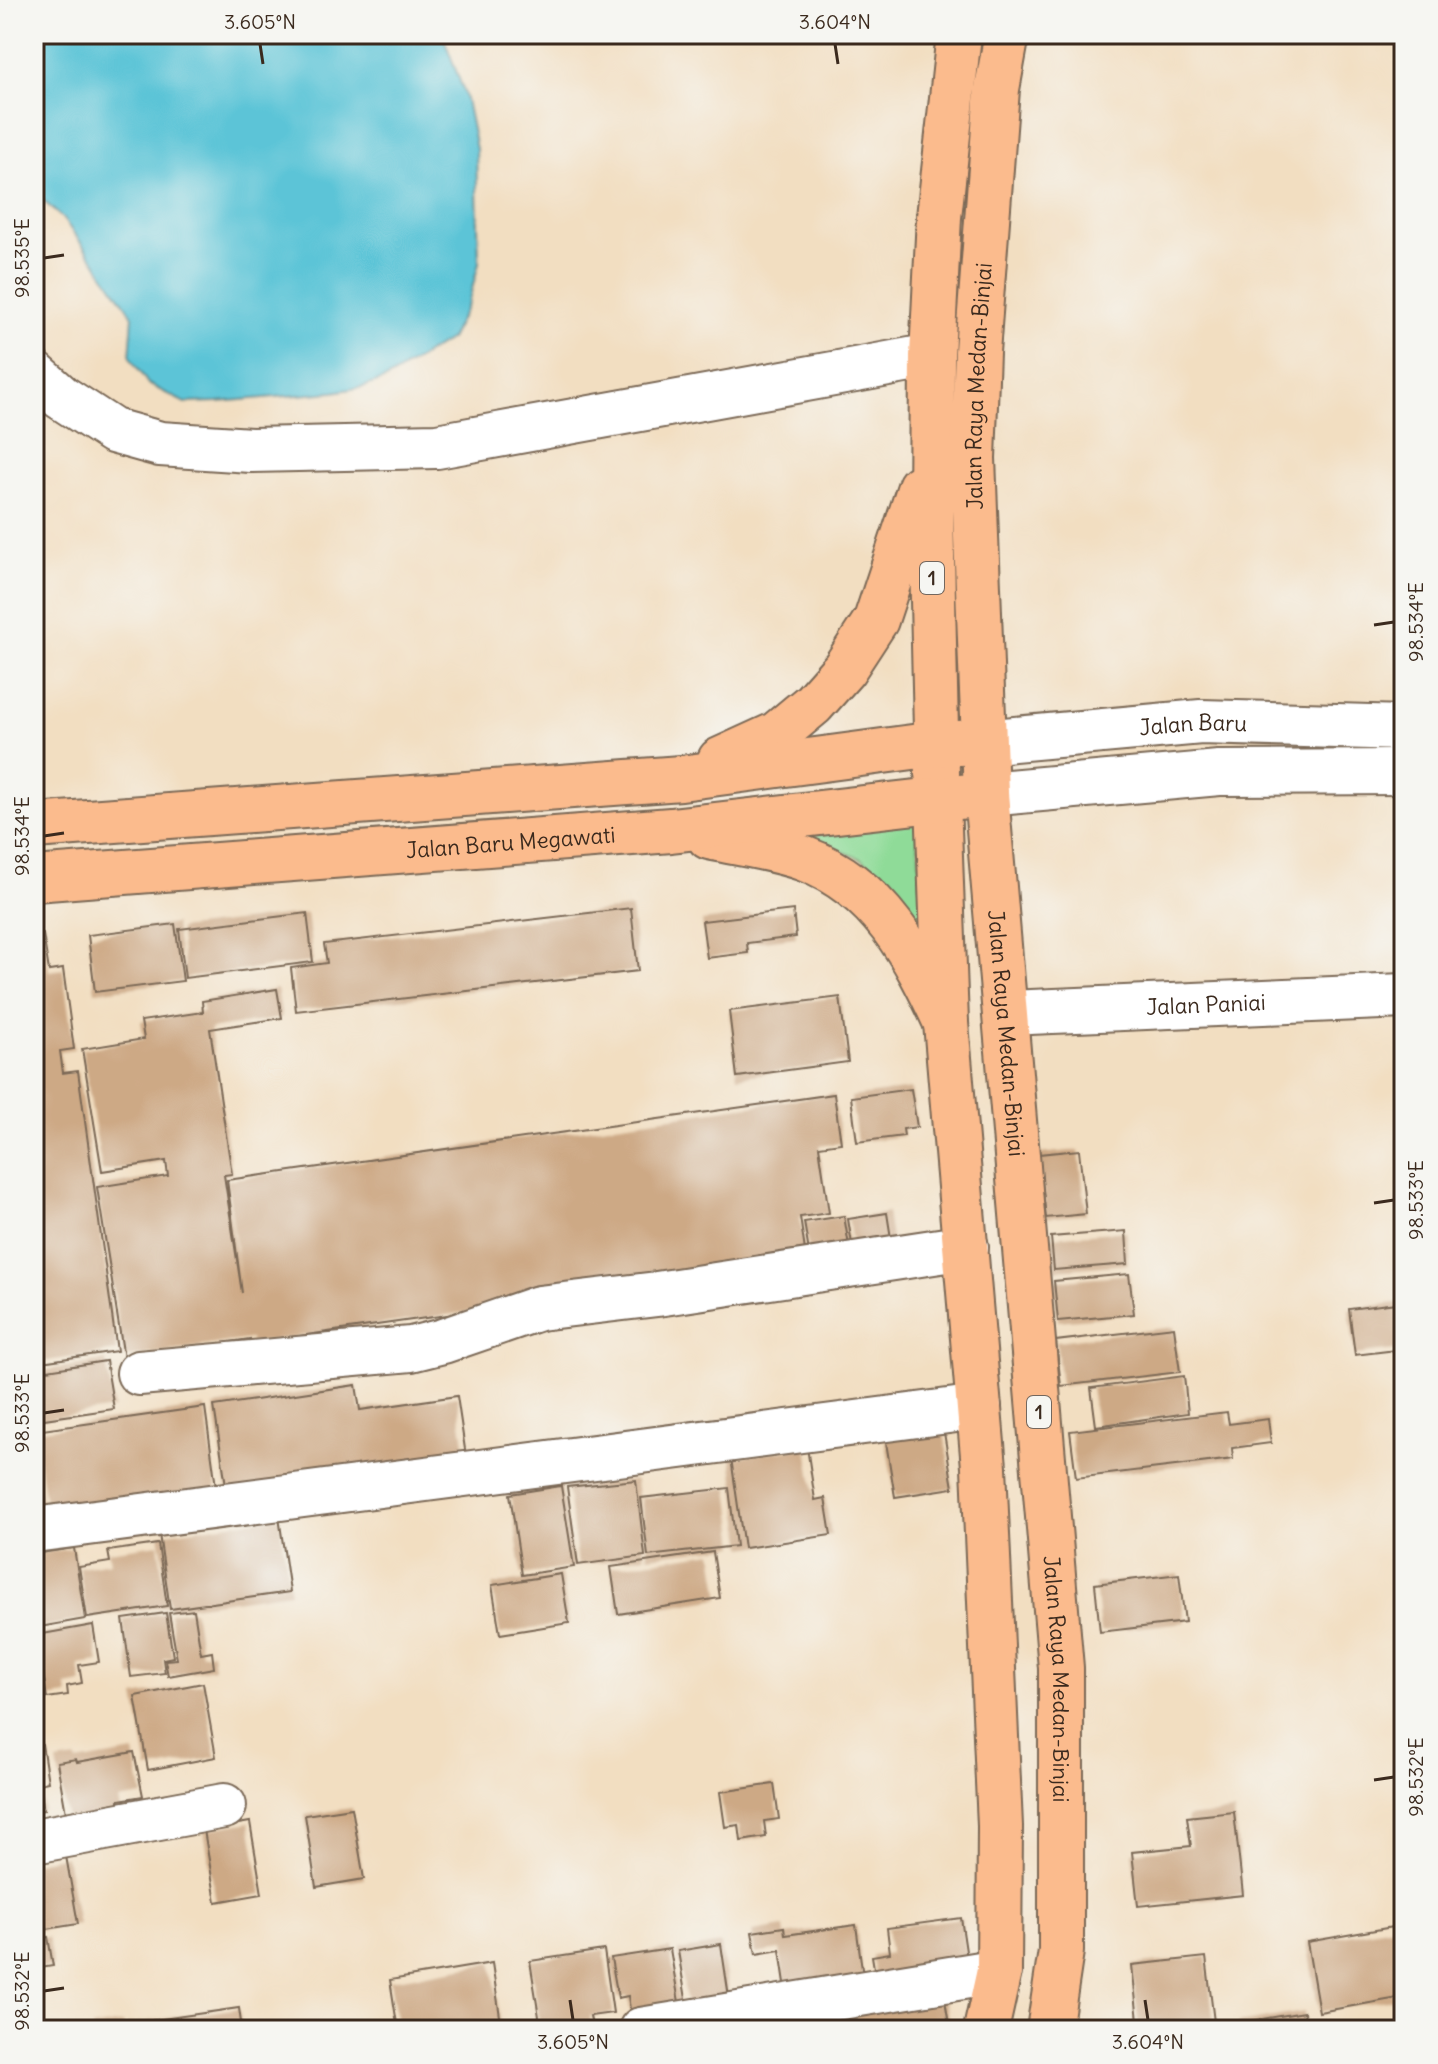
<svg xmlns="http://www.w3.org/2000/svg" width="1438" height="2064" font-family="Delius,sans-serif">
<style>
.green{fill:#8fdb98;stroke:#65825b;stroke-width:2}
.water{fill:#5bc4d7;stroke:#4b777a;stroke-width:2}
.building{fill:#cda985}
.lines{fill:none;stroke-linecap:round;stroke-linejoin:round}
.minor-casing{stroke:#7b6957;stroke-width:48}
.major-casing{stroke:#7b6957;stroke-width:48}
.highway-casing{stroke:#7b6957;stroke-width:48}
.minor{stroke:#fff;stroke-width:44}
.major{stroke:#fbbb8d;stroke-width:44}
.highway{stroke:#fbbb8d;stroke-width:44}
.ticks{fill:none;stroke:#3b2a1e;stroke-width:3}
.labels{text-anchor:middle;stroke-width:7;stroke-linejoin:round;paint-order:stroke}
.shield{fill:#f6f6f2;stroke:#73675e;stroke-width:2}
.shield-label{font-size:20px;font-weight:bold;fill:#3b2a1e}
.street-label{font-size:22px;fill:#3b2a1e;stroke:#f6f6f2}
.neatline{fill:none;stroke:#3b2a1e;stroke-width:3}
.ticks-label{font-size:20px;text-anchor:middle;fill:#3b2a1e}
</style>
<rect width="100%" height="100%" fill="#f6f6f2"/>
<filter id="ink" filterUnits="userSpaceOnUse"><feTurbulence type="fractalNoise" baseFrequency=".0125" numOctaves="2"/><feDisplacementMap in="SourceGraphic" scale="16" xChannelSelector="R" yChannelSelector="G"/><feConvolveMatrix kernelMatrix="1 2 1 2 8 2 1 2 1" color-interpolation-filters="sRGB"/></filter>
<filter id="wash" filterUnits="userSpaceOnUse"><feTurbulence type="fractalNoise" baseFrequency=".006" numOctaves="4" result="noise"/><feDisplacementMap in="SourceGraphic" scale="32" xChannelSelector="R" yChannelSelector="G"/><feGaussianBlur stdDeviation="1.8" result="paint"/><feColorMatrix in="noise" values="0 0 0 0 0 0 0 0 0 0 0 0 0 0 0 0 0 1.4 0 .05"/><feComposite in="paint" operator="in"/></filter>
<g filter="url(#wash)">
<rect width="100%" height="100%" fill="#f2dec1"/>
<path class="green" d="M917 821 923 923 917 925 888 883 862 859 809 839 808 836Z"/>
<path class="water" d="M34 34H438L445 41 465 95 476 149 479 263 468 304 450 339 386 379 363 387 333 392 218 402 185 403 148 384 130 357 133 316 95 261 62 218 34 192Z"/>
<g id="blocks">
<g class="building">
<path d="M631 908 638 971 296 1011 291 968 327 963 324 944Z"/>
<path d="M793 910 796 937 747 943 748 953 707 958 702 921Z"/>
<path d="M307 913 313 962 185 978 179 929Z"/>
<path d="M175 924 183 981 95 992 88 935Z"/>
<path d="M43 934 49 971 63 969 74 1049 60 1051 63 1073 78 1071 117 1351 34 1363V935Z"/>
<path d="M277 989 282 1018 210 1029 232 1174 224 1175 242 1293 227 1180 834 1094 841 1143 819 1146 829 1213 800 1217 807 1264 250 1343V1339L124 1358 97 1187 168 1176 166 1161 102 1171 82 1049 144 1039 141 1021 203 1012 202 1001Z"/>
<path d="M840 997 848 1062 737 1077 729 1011Z"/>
<path d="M911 1089 917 1127 903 1129 904 1136 857 1142 851 1097Z"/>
<path d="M1079 1150 1086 1214 1046 1218 1039 1154Z"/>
<path d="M887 1213 893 1251 854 1257 848 1219Z"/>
<path d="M844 1216 851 1258 811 1264 804 1222Z"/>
<path d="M1126 1231 1128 1264 1054 1270 1051 1237Z"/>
<path d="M1129 1274 1134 1314 1058 1321 1054 1281Z"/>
<path d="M1404 1302V1349L1355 1355 1349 1309Z"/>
<path d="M1174 1327 1180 1372 1061 1386 1056 1341Z"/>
<path d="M106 1361 114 1409 37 1420 34 1372Z"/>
<path d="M1184 1376 1188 1413 1096 1426 1091 1388Z"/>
<path d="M356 1385 360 1410 457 1396 466 1456 227 1492 214 1406Z"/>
<path d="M205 1407 217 1494 47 1519 35 1431Z"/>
<path d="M1227 1412 1229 1424 1268 1419 1271 1443 1232 1448 1233 1459 1076 1478 1070 1431Z"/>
<path d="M942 1420 953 1488 895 1497 884 1430Z"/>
<path d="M807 1447 815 1500 825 1498 831 1535 744 1548 731 1458Z"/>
<path d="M34 1453 45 1518 34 1520Z"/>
<path d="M636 1480 645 1556 578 1565 567 1487Z"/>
<path d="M561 1486 574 1567 522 1575 510 1494Z"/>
<path d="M729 1488 736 1546 648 1556 641 1498Z"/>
<path d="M279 1517 290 1592 170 1609 159 1534Z"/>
<path d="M158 1544 167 1606 87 1618 79 1567 110 1562 108 1551Z"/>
<path d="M74 1548 85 1619 34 1628V1554Z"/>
<path d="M713 1552 720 1598 618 1614 611 1567Z"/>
<path d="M561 1574 569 1623 500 1634 492 1585Z"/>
<path d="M1179 1574 1185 1622 1100 1632 1095 1584Z"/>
<path d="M194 1610 201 1654 212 1652 214 1668 168 1676 165 1660 177 1659 169 1613Z"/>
<path d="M166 1613 173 1657 163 1659 165 1673 131 1677 123 1619Z"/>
<path d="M93 1625 99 1662 79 1665 82 1683 67 1686 68 1695 47 1698 37 1635Z"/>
<path d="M34 1653 42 1694 34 1695Z"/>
<path d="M203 1683 216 1757 148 1770 135 1696Z"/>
<path d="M42 1744 48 1782 39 1784 44 1810 34 1811V1746Z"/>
<path d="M134 1752 143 1796 119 1800 122 1815 68 1825 57 1762 76 1759 77 1762Z"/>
<path d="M774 1784 779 1819 764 1821 766 1837 741 1841 739 1825 725 1827 720 1792Z"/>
<path d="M352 1808 364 1879 316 1887 305 1815Z"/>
<path d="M1234 1812 1243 1895 1138 1906 1132 1852 1191 1846 1187 1817Z"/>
<path d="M250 1822 262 1894 216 1902 204 1830Z"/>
<path d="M66 1856 78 1924 34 1931V1862Z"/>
<path d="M961 1918 968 1965 876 1980 872 1956 890 1953 887 1928Z"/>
<path d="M856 1925 864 1984 787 1996 780 1950 756 1954 752 1932 784 1927 785 1935Z"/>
<path d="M1404 1925V1997L1319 2012 1307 1942Z"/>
<path d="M48 1937 53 1966 34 1969V1939Z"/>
<path d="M721 1944 730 2004 688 2011 678 1951Z"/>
<path d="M670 1949 681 2014 632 2022 628 1996 618 1998 611 1958Z"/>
<path d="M604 1950 613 2013 590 2016 592 2026 559 2030 558 2021 540 2023 530 1961Z"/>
<path d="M1206 1957 1215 2030H1139L1132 1965Z"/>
<path d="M492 1963 502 2030H398L390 1980Z"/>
<path d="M943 1988 950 2030H829L825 2008Z"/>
<path d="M34 1990 42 2026 34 2028Z"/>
<path d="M239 2008 242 2030H128L127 2024Z"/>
<path d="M1304 2012 1307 2030H1240L1238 2023Z"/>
<path d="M813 2020 814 2030H769Z"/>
<path d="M123 2023 125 2030H92V2028Z"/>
</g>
</g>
</g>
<g filter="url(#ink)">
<use href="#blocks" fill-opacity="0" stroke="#7b6957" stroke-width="2"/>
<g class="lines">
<g class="minor-casing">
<g id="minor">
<path d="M34 373 61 397 113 431 160 444 251 450 437 446 932 356"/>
<path id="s1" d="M982 742 1201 722 1404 728"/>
<path d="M986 794 1219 773 1404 772"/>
<path id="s2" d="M1006 1013 1404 996"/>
<path d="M139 1373 411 1349 443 1341 539 1308 657 1294 966 1247"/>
<path d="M34 1530 979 1407"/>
<path d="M34 1841 224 1806"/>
<path d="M641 2030 999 1971"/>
</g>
</g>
<g class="major-casing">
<g id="major">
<path id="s3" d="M986 794 1061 1668V1951L1049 2030"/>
<path d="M938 800 946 1023 984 1467 1000 1826 999 1971 986 2030"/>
</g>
</g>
<g class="highway-casing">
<g id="highway">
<path d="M720 760 777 734 813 704 844 669 876 620 920 487"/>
<path d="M937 774 931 513 932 356 939 217 959 34"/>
<path d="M34 826 681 778 935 744 982 742"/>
<path d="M709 837C741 844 775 848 805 859 880 887 915 956 946 1023"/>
<path id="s4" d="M34 879 671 830 986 794 973 458 977 352 997 89 1007 34"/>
</g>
</g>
<use href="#minor" class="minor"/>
<use href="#major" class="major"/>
<use href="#highway" class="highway"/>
</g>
</g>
<path class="ticks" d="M260 44 263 64M835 44 838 64M44 258 64 255M1374 625 1394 622M44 836 64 833M1374 1203 1394 1200M44 1413 64 1410M1374 1780 1394 1777M44 1991 64 1988M570 2000 573 2020M1145 2000 1148 2020"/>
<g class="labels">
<g class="shield">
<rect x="920" y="562" width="24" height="32" rx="6"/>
<rect x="1027" y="1396" width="24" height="32" rx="6"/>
</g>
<g class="shield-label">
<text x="932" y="585">1</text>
<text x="1039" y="1419">1</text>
</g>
<g class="street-label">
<text dy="8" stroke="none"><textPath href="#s4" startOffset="1364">Jalan Raya Medan-Binjai</textPath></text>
<text dy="8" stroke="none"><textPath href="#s1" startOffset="212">Jalan Baru</textPath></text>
<text dy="8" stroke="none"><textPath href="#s4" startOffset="478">Jalan Baru Megawati</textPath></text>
<text dy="8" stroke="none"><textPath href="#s2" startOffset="200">Jalan Paniai</textPath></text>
<text dy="8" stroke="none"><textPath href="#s3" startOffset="240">Jalan Raya Medan-Binjai</textPath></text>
<text dy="8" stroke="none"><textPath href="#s3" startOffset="888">Jalan Raya Medan-Binjai</textPath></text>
</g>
</g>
<rect width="1438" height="2064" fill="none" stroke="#f6f6f2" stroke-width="88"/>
<rect x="44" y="44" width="1350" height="1976" class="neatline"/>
<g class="ticks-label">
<text x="260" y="29">3.605°N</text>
<text x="835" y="29">3.604°N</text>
<text transform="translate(22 258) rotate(-90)" y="7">98.535°E</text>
<text transform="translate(1416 622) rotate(-90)" y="7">98.534°E</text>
<text transform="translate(22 836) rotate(-90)" y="7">98.534°E</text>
<text transform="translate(1416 1200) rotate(-90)" y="7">98.533°E</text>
<text transform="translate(22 1413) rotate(-90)" y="7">98.533°E</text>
<text transform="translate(1416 1777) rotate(-90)" y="7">98.532°E</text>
<text transform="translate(22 1991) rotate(-90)" y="7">98.532°E</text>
<text x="573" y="2049">3.605°N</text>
<text x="1148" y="2049">3.604°N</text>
</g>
</svg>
